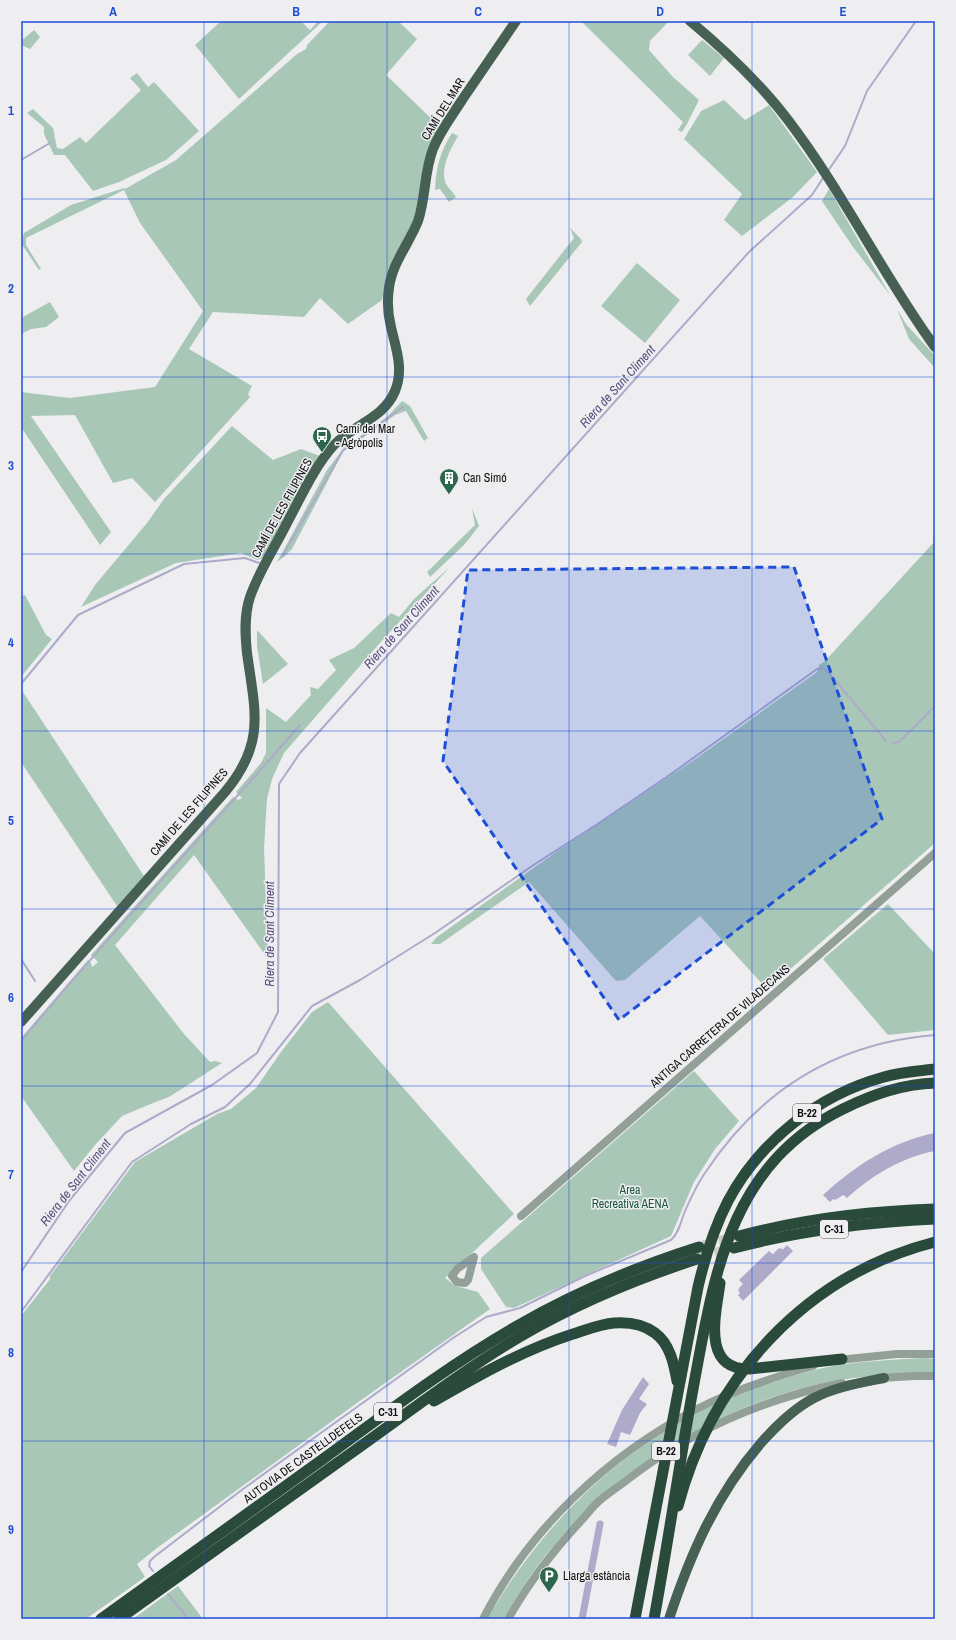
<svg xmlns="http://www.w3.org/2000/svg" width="956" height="1640" font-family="'Archivo Narrow',sans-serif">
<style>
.green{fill:#a9c7b7}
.water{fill:#adaaca}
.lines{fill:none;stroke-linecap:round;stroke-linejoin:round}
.stream{stroke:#adaaca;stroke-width:2}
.canal{stroke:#adaaca;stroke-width:7}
.highway-tunnel{stroke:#cccccf;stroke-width:11;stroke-dasharray:11 5.5;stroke-linecap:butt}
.minor{stroke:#92a098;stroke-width:8}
.major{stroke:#466053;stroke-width:10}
.highway{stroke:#2a4a3b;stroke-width:11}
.marked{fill:#1d4ed8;fill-opacity:0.2;stroke:#1d4ed8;stroke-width:3;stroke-dasharray:8 5;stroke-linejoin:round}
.grid{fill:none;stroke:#1d4ed8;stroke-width:1;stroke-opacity:0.55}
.labels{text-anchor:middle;stroke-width:3;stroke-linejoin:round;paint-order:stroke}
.shield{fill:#eeeef1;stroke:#515153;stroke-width:1}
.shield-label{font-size:11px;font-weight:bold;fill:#0e0e0f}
.street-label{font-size:12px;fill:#0e0e0f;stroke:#eeeef1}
.poi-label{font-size:12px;fill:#0e0e0f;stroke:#eeeef1;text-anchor:start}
.park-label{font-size:12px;fill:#1a573e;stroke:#eeeef1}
.water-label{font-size:13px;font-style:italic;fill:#564f7e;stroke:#eeeef1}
.neatline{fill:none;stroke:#1d4ed8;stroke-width:1.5}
.grid-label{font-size:13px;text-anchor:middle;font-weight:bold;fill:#1d4ed8}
</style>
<rect width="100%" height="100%" fill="#eeeef1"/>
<g class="green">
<path d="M221 21H301L310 30 318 21H323L239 99 195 45Z"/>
<path d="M330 21H398L417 39 386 75 440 127 411 227 393 259 388 272 382 300 348 324 320 298 304 317 213 312 189 349 252 386 248 394 250 397 155 502 132 478 113 483 75 415 31 416 111 532 100 545 21 427V392L70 398 155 387 203 311 140 223 124 190 26 238V245L41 269 39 270 21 243 24 233 71 205 124 188 125 189 176 160 297 54 306 49 307 45Z"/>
<path d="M581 21H669L650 41 649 50 673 77 699 100 687 124 682 132 678 130 683 122Z"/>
<path d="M34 30 40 37 30 49 21 45V41Z"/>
<path d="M702 40 724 58 710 76 688 55Z"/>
<path d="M137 73 148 87 154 82 199 131 166 160 119 182 93 191 65 155H54L44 134V127L27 113 33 109 53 128 57 148 63 149 80 137 86 143 141 90 130 78Z"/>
<path d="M724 100 745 120 769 105 817 172 793 197 742 236 724 220 742 194 684 139 701 111Z"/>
<path d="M452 133 458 136C451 148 441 166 445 181 446 186 453 192 456 197L449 202 440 189 435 190C436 168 440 151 452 133Z"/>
<path d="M829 189 890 295 853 247 822 201Z"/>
<path d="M570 228 581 239 582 242 530 306 526 299 574 238Z"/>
<path d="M637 263 680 300 645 343 601 306Z"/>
<path d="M50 302 59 317 46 327 31 329 21 334V318Z"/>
<path d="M897 309 906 324 935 356V368L909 339Z"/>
<path d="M402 401 410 406 428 438 424 441 406 411 395 415 343 452 292 549 286 555 277 562 327 470 344 448 387 417Z"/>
<path d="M232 426 273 460 301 449 320 456 265 557 258 560 241 553 176 563 81 607 95 585 147 523 164 499Z"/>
<path d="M472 508 479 526 464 545 430 577 427 572 475 525Z"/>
<path d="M935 541V843L780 978 767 989 700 916 625 980 616 981 529 882 440 944H431L437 937 556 852 694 760 817 672 819 665 825 661Z"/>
<path d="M450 567 379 644 284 753 272 779 267 799 264 848 268 959 194 855 115 945 184 1034 210 1062 215 1061 222 1063 169 1097 158 1101 122 1116 95 1145 74 1171 21 1096V1038L88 960 91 963 92 967 98 962 91 955 233 797 238 800 242 798 236 792 261 763 266 753V708L286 722 311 695 310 687 318 689 336 670 329 660 354 648 391 613 399 617 415 598Z"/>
<path d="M25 595 46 635 52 639 21 677V596Z"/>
<path d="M257 630 288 664 263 684 257 646Z"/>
<path d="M21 689 144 876 117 906 21 762Z"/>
<path d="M888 904 935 954V1030L888 1035 823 959Z"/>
<path d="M328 1002 514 1214 445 1278 456 1286 478 1292 490 1309 357 1403 157 1548 137 1564 145 1577 86 1619H21V1316L50 1279V1276L135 1162 217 1114 231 1109 256 1088 281 1052 312 1012Z"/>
<path d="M694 1071 739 1121 715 1149 694 1182 671 1236 514 1308 506 1307 481 1269V1258Z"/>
<path d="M926 1358 935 1359V1372C890 1374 846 1376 803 1388 705 1414 616 1471 551 1549 533 1570 518 1595 503 1619H487C552 1507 647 1423 771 1383 793 1376 815 1369 838 1365 867 1361 897 1359 926 1358Z"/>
<path d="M178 1586 203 1619H133Z"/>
</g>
<g class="water">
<path d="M935 1133V1151C902 1157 871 1176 847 1198L840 1192 830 1202 823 1195C856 1165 891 1142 935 1133Z"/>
<path d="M787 1245 793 1251 743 1301 738 1295 746 1287 739 1280 769 1251 776 1257Z"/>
<path d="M643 1377 649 1384 639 1399 647 1404 640 1413 630 1435 621 1432 616 1447 607 1444 622 1410Z"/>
</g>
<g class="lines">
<g class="stream">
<path d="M21 160 50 143"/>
<path d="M828 171 845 146 867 91 916 21"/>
<path d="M282 557 343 450 403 407"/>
<path d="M21 684 78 615 184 564 245 558 259 563"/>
<path d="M893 743 899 742 935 706"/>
<path d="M21 959 35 981"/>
<path d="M21 1000 22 1001"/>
<path d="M21 1041C110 933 208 831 300 725"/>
<path d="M21 1272 69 1201 125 1133 212 1085 257 1053 278 1012 279 784 300 753 749 252 812 195 823 178"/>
<path d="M21 1312 132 1162 191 1124 225 1107 250 1084 312 1006 360 980 435 933 535 864 599 823 671 774 817 669 823 668 830 674 886 741"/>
<path d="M153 1571 149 1566 150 1561 154 1557 243 1489 453 1338 486 1317 520 1308 585 1276 671 1240C679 1233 681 1221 685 1211 691 1198 697 1184 705 1173 759 1091 836 1043 935 1035"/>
<path d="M168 1594 188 1619"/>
</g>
<g class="canal">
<path d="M835 1196 849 1187"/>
<path d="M769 1263 780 1252"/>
<path d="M742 1290 752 1280"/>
<path d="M582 1619 600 1524"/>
</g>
<g class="highway-tunnel">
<path d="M703 1246 736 1237"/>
<path d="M699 1258 732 1249"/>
</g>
<g class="minor">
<path d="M521 1216 935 853"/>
<path d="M474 1257 468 1280 465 1283 457 1282 452 1276 457 1269Z"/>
<path d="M838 1360 897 1354H935"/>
<path d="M880 1378 915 1376H935"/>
<path d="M483 1619C529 1529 608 1455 697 1409 734 1390 774 1377 813 1366"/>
<path d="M508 1619C528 1584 552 1552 580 1522 585 1517 590 1510 596 1504 605 1495 617 1488 627 1480 691 1430 763 1399 842 1383"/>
</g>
<g class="major">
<path d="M690 21C726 51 760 83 788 120 843 192 882 274 935 347"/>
<path d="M21 1022 225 792C266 743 255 711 247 653 245 634 244 615 250 597 259 571 275 547 287 523 301 497 314 467 334 445 353 425 384 418 395 391 404 369 396 349 391 327 388 315 387 301 389 288 392 263 409 244 418 221 426 197 424 172 433 149 440 131 452 116 462 100 480 74 498 47 516 21"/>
<path d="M669 1619C690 1555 716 1495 761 1443 776 1426 793 1409 814 1398 835 1387 860 1383 884 1378"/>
</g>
<g class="highway">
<path d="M739 1236C803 1219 869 1211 935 1209"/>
<path d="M734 1248C799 1231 867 1222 935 1219"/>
<path d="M720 1283C716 1314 701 1369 749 1369L842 1359"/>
<path d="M434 1401C479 1375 523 1350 573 1334 586 1330 600 1324 614 1323 628 1322 643 1324 655 1333 670 1344 674 1364 677 1381"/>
<path d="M678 1506C712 1378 805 1275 935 1242"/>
<path d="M101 1619C175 1566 249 1513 323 1459 386 1413 449 1365 517 1326 574 1293 636 1267 699 1247"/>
<path d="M119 1619C197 1563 275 1507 354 1451 409 1412 462 1371 521 1336 576 1304 636 1279 697 1259"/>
<path d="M635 1619 698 1287C705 1257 714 1228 728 1201 760 1141 818 1095 884 1077 900 1072 918 1071 935 1069"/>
<path d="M654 1619C668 1543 679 1466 693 1389 714 1277 728 1165 843 1109 871 1095 903 1084 935 1083"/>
</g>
</g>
<path class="marked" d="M794 567 882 819 619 1020 443 761 468 570Z"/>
<path class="grid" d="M204 21V1619M387 21V1619M569 21V1619M752 21V1619M21 199H935M21 377H935M21 554H935M21 731H935M21 909H935M21 1086H935M21 1263H935M21 1441H935"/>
<defs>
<g id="bus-pin" transform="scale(1)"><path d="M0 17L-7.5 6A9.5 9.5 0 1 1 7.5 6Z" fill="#2e654d" stroke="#eeeef1"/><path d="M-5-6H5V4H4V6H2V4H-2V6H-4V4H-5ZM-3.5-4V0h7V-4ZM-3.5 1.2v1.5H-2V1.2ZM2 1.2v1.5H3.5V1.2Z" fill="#fff"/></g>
<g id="building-pin" transform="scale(1)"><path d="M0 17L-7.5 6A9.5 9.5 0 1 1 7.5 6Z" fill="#2e654d" stroke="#eeeef1"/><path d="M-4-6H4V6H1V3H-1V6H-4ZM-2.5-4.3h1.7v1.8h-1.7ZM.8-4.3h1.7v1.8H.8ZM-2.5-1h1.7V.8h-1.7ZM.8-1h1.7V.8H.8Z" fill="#fff"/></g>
<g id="parking-pin" transform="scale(1)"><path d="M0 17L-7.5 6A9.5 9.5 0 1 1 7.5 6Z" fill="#2e654d" stroke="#eeeef1"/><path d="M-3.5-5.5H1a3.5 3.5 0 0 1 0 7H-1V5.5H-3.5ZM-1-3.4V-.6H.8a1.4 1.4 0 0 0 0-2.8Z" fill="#fff"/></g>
</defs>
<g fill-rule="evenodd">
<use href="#bus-pin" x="322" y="436"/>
<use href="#building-pin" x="449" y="478"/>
<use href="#parking-pin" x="549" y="1576"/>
</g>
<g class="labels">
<g class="shield">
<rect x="793" y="1104" width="28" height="18" rx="3"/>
<rect x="820" y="1220" width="28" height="18" rx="3"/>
<rect x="374" y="1403" width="28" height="18" rx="3"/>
<rect x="652" y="1442" width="28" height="18" rx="3"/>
</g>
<g class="shield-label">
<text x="807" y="1117">B-22</text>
<text x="834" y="1233">C-31</text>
<text x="388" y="1416">C-31</text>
<text x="666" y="1455">B-22</text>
</g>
<g class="street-label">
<text transform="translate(443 109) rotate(-58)" y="4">CAMÍ DEL MAR</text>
<text transform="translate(282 508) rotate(-61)" y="4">CAMÍ DE LES FILIPINES</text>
<text transform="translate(189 812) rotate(-49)" y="4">CAMÍ DE LES FILIPINES</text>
<text transform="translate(720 1026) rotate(-41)" y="4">ANTIGA CARRETERA DE VILADECANS</text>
<text transform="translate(303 1458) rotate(-36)" y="4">AUTOVIA DE CASTELLDEFELS</text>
</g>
<g class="poi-label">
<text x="336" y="433">Camí del Mar<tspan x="336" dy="14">- Agròpolis</tspan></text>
<text x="463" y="482">Can Simó</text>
<text x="563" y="1580">Llarga estància</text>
</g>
<g class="park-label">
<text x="630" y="1194">Area<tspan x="630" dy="14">Recreativa AENA</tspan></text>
</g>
<g class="water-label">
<text transform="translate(617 386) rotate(-48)" y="5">Riera de Sant Climent</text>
<text transform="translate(401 627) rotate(-48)" y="5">Riera de Sant Climent</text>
<text transform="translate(269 934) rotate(-90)" y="5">Riera de Sant Climent</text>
<text transform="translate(75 1182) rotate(-52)" y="5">Riera de Sant Climent</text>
</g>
</g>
<rect width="956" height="1640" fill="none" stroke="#eeeef1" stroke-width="44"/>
<rect x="22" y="22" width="912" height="1596" class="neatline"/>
<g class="grid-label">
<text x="113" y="16">A</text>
<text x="296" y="16">B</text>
<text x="478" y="16">C</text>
<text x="660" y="16">D</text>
<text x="843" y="16">E</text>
<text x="11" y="115">1</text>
<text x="11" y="293">2</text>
<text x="11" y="470">3</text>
<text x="11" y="647">4</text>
<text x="11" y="825">5</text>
<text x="11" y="1002">6</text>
<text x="11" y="1179">7</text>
<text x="11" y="1357">8</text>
<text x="11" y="1534">9</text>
</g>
</svg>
